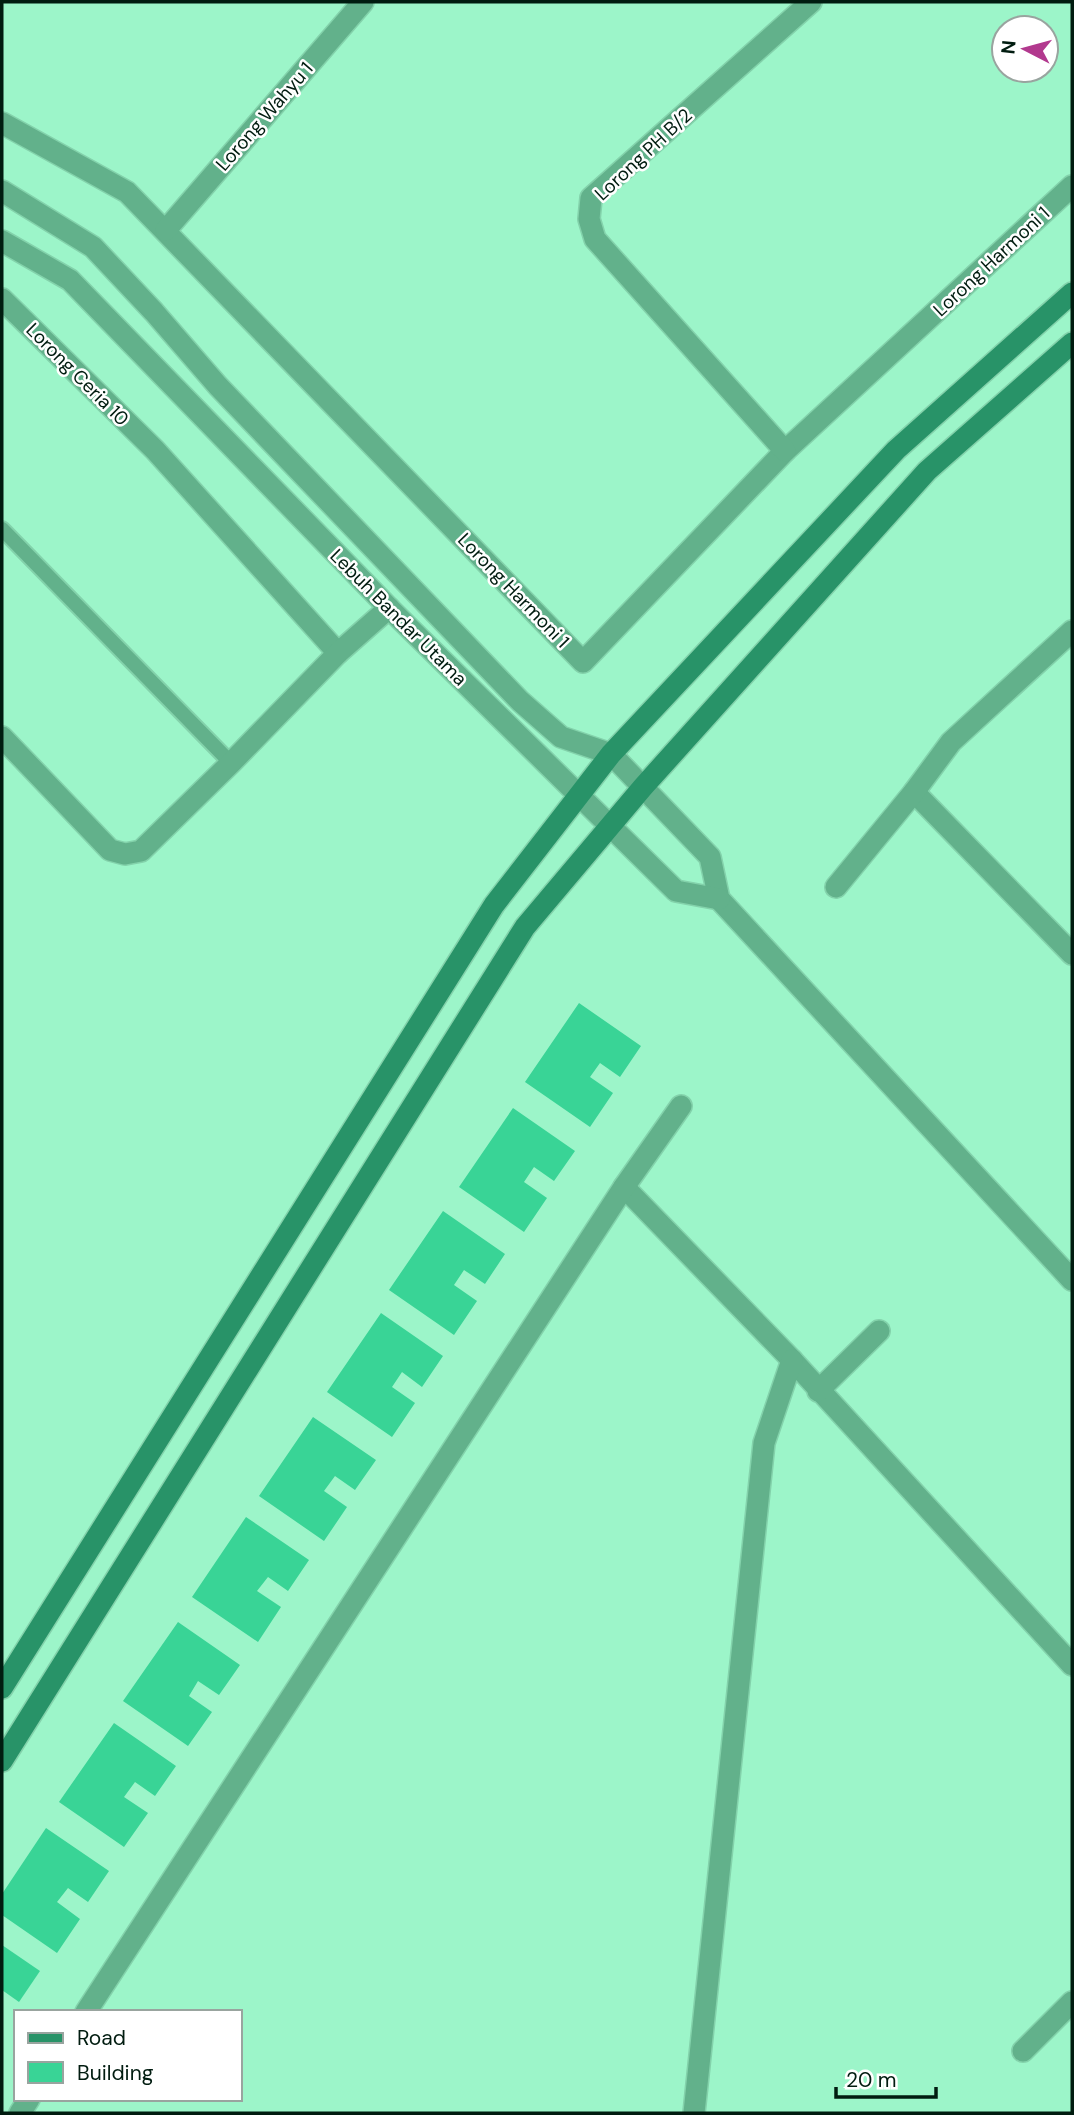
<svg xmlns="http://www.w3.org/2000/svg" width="1074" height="2115" font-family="'DM Sans',sans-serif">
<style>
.building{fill:#39d496}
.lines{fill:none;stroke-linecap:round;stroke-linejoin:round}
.lane-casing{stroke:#83d2ab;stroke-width:18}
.street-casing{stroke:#83d2ab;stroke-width:24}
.secondary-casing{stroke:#83d2ab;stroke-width:24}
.lane{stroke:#62b18b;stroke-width:14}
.street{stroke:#62b18b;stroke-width:21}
.secondary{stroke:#289368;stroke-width:21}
.labels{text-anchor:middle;stroke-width:5;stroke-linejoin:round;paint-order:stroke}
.street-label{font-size:19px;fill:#011c10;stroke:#fff}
</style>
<rect width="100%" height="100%" fill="#9cf5c9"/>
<g class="building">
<path d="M579 1003 641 1046 620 1077 600 1063 590 1077 613 1093 590 1127 525 1082Z"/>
<path d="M513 1108 575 1151 554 1181 534 1167 524 1182 547 1198 524 1232 459 1187Z"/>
<path d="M443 1211 505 1254 485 1284 464 1270 454 1285 477 1301 454 1335 389 1290Z"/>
<path d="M381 1313 443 1356 422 1387 402 1372 392 1387 415 1403 392 1437 327 1392Z"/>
<path d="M313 1417 376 1460 355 1490 335 1476 324 1491 347 1507 324 1541 259 1496Z"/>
<path d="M246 1517 309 1560 288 1591 268 1577 257 1591 281 1607 258 1642 192 1597Z"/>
<path d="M178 1622 240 1665 219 1695 198 1681 189 1696 212 1712 188 1746 123 1701Z"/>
<path d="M114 1723 176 1766 155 1796 135 1782 124 1797 148 1813 124 1847 59 1802Z"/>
<path d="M46 1828 109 1871 88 1902 68 1888 57 1902 80 1919 57 1953 2 1915V1894Z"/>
<path d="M2 1945 40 1971 19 2002 2 1990Z"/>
</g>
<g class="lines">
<g class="lane-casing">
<path id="lane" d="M2 529 231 763"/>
</g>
<g class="street-casing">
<g id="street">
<path d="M2 123 127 192 583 662 785 451 1072 186"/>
<path d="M2 191 93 247 154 312 218 386 520 701 561 737 611 754 710 857 719 899 1072 1280"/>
<path d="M166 230 363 2"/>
<path d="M2 241 70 280 389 608 676 891 719 899"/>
<path d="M2 299 155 450 338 653"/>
<path d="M785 451 595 239 589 219 591 198 811 2"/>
<path d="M2 737 110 850 125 854 141 851 231 763 338 653 389 608"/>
<path d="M914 792 1072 954"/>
<path d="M836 887 914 792 951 742 1072 631"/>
<path d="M624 1187 792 1360 1072 1665"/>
<path d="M818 1391 879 1331"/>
<path d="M86 2012 624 1187 681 1106"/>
<path d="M1023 2051 1072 2002"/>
<path d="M20 2113 29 2099"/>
<path d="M694 2113 764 1443 792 1360"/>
</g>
</g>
<g class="secondary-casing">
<g id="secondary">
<path d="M2 1688 494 905 611 754 896 450 1072 293"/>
<path d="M2 1761 525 927 643 787 927 471 1072 343"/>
</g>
</g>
<use href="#lane" class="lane"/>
<use href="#street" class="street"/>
<use href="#secondary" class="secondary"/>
</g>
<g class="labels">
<g class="street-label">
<text transform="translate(264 116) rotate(-49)" y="7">Lorong Wahyu 1</text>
<text transform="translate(643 154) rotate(-43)" y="7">Lorong PH B/2</text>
<text transform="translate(991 261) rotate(-43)" y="7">Lorong Harmoni 1</text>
<text transform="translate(78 374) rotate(45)" y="7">Lorong Ceria 10</text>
<text transform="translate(514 590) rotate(46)" y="7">Lorong Harmoni 1</text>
<text transform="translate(399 617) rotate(45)" y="7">Lebuh Bandar Utama</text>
</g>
</g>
<rect width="1074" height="2115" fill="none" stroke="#011c10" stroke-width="7"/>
<rect x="14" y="2010" width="228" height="91" fill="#ffffff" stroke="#99a49f" stroke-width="2"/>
<rect x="28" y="2033" width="35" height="10" fill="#289368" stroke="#99a49f" stroke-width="2"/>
<text x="77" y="2045" font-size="21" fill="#011c10">Road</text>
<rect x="28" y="2062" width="35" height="21" fill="#39d496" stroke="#99a49f" stroke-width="2"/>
<text x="77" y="2080" font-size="21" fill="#011c10">Building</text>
<g transform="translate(1025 49) rotate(276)"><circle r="33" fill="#ffffff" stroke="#99a49f" stroke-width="2"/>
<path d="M0-5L12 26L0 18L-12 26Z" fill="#b2398e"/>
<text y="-10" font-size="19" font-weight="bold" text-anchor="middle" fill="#011c10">N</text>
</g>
<path d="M836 2087v10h100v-10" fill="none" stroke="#011c10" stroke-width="3.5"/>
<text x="846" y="2087" font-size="21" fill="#011c10" stroke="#ffffff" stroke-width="5" paint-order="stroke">20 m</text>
</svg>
